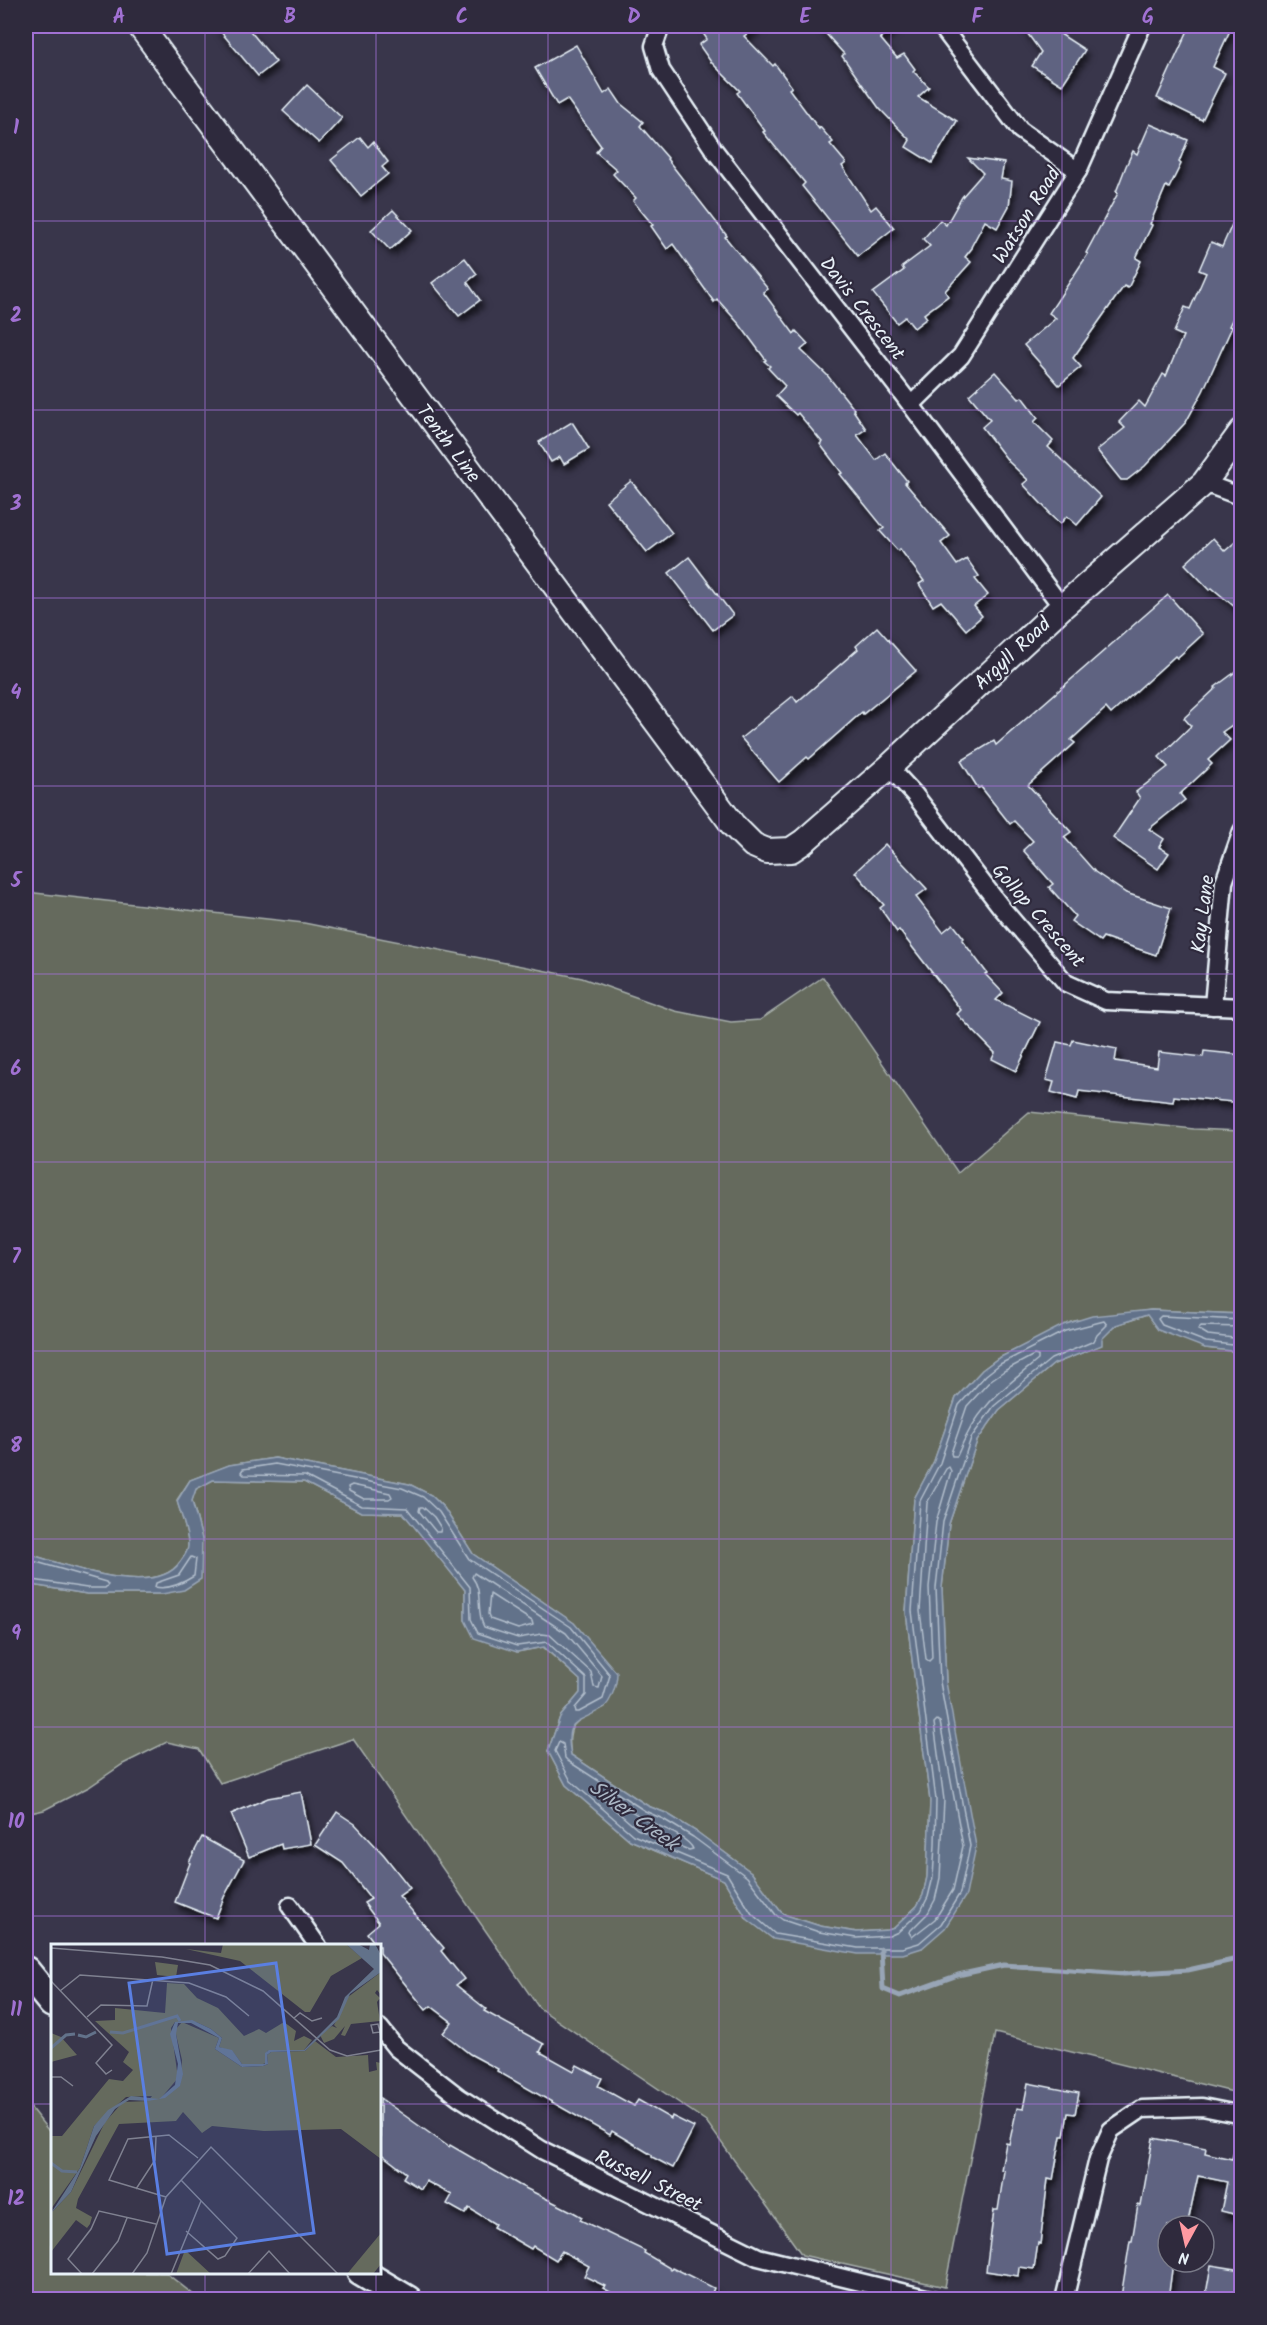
<svg xmlns="http://www.w3.org/2000/svg" width="1267" height="2325" font-family="Kalam,sans-serif">
<style>
.green{fill:#656a5d;stroke:#a6aeaa;stroke-width:1.5}
.water{fill:#62728a;stroke:#98a5b6;stroke-width:1.5}
.lines{fill:none;stroke-linecap:round;stroke-linejoin:round}
.shore{stroke:#b2becc;stroke-width:1.5}
.stream{stroke:#98a5b6;stroke-width:5}
.building{fill:#5f6481;stroke:#e8f1f8;stroke-width:1.5;filter:url(#shadow)}
.street-casing{stroke:#e8f1f8;stroke-width:21}
.secondary-casing{stroke:#e8f1f8;stroke-width:28}
.primary-casing{stroke:#e8f1f8;stroke-width:32}
.street{stroke:#2f2a3d;stroke-width:16}
.secondary{stroke:#2f2a3d;stroke-width:24}
.primary{stroke:#2f2a3d;stroke-width:27}
.grid{fill:none;stroke:#a171d3;stroke-width:1.5;stroke-opacity:0.55}
.labels{text-anchor:middle;stroke-width:4.5;stroke-linejoin:round;paint-order:stroke}
.street-label{font-size:20px;fill:#e8f1f8;stroke:#2f2a3d}
.water-label{font-size:21px;font-style:italic;fill:#acb8c6;stroke:#2f2a3d}
.inset-river{fill:none;stroke:#62728a;stroke-width:3}
.inset-road{fill:none;stroke:#7f8190;stroke-width:1.5}
.view{fill:#5a7fe2;fill-opacity:0.15;stroke:#5a7fe2;stroke-width:3}
.inset-edge{fill:none;stroke:#e8f1f8;stroke-width:3}
.neatline{fill:none;stroke:#a171d3;stroke-width:2}
.grid-label{font-size:20px;text-anchor:middle;font-weight:bold;fill:#a171d3}
</style>
<defs>
<filter id="shadow"><feDropShadow dx="3.5" dy="6" stdDeviation="3" flood-color="#0009"/></filter>
</defs>
<rect width="100%" height="100%" fill="#39364b"/>
<filter id="ink" filterUnits="userSpaceOnUse"><feTurbulence type="fractalNoise" baseFrequency=".0167" numOctaves="2"/><feDisplacementMap in="SourceGraphic" scale="12" xChannelSelector="R" yChannelSelector="G"/><feConvolveMatrix kernelMatrix="1 2 1 2 8 2 1 2 1" color-interpolation-filters="sRGB"/></filter>
<g filter="url(#ink)">
<g class="green">
<path d="M26 892 304 923 582 978 675 1011 731 1022 760 1020 823 977 958 1173 1029 1112 1194 1129 1241 1131V1314L1151 1310 1074 1321 997 1359 982 1370 956 1398 934 1461 914 1499 906 1612 930 1801 927 1877 923 1895 917 1906 894 1928 888 1930 857 1932 820 1926 786 1915 781 1912 751 1872 697 1832 666 1813 648 1806 571 1755C565 1721 578 1720 605 1707L616 1673 574 1623 473 1554 444 1508 431 1495 409 1484 275 1458 230 1465 190 1480 177 1500C180 1512 189 1534 188 1546 188 1552 183 1558 180 1562 155 1600 60 1563 26 1553Z"/>
<path d="M1147 1315 1205 1348 1241 1352V2094L995 2033 945 2287 802 2255 706 2121 539 2008 353 1739 220 1783 199 1749 167 1742 123 1764 89 1787 44 1810 26 1814V1584L87 1594H162L202 1539 192 1500 196 1489 213 1480 304 1482 361 1512 404 1513 465 1590V1620L517 1652 543 1647 580 1680V1693L560 1717 548 1751 566 1785 630 1840 724 1880 747 1919 922 1948 946 1682 942 1588 949 1524 977 1441 999 1410 1054 1364 1101 1345V1339L1116 1325Z"/>
<path d="M26 2102 52 2135V2272L166 2273 199 2299H26Z"/>
</g>
<path class="water" d="M1151 1310 1241 1314V1352L1205 1348 1158 1330 1147 1315 1116 1325 1102 1339V1345L1054 1364 999 1410 977 1441 949 1524 942 1588 946 1682 976 1846 966 1895 945 1928 922 1948 903 1954H858L773 1939 747 1919 724 1880 630 1840 566 1785 548 1751 560 1717 580 1693V1680L544 1647 517 1652 474 1638 465 1620V1590L403 1513 361 1512 304 1482 213 1480 196 1489 192 1501 202 1539 201 1579 184 1590 162 1594H87L26 1584V1553C60 1563 155 1600 180 1562 183 1558 188 1552 188 1546 189 1535 180 1512 177 1501L190 1480 229 1465 275 1458 409 1484 431 1495 444 1508 473 1554 574 1623 617 1673C617 1682 612 1702 603 1708 579 1724 563 1717 571 1755L648 1806 666 1813 697 1832 751 1872 781 1912 786 1915 820 1926 857 1932 888 1930 894 1928 917 1906 923 1895 927 1877 930 1801 906 1612 914 1499 934 1461 956 1398 982 1370 997 1359 1063 1325 1092 1316Z"/>
<g class="lines">
<g class="shore">
<path d="M1242 1320 1161 1316 1158 1319 1162 1325 1206 1342 1242 1346"/>
<path d="M1104 1321 1107 1325 1097 1335 1094 1341 1051 1359 994 1406 971 1438 943 1522 936 1588 940 1682 970 1846 960 1893 941 1924 919 1943 902 1948H858L775 1934 752 1914 727 1874 633 1835 571 1781 555 1751 559 1742 563 1744 565 1758 568 1761 645 1811 663 1819 693 1837 747 1877 776 1915 783 1920 819 1932 856 1938 889 1936 898 1932 921 1911 928 1897 933 1877 935 1845 936 1800 912 1611 920 1501 940 1463 959 1405 986 1375 1000 1364 1065 1331Z"/>
<path d="M1242 1327 1201 1326 1198 1329 1208 1335 1242 1339"/>
<path d="M1034 1355 1038 1356V1360C1000 1391 976 1408 957 1456H952L951 1453 967 1406 991 1380 1004 1371Z"/>
<path d="M275 1464 402 1488 423 1497 439 1512 469 1559 571 1627 610 1675 603 1699 579 1712H576L575 1708 586 1695V1678L547 1642 517 1646 478 1633 471 1619 470 1587 407 1508 362 1506 305 1476 244 1475 241 1472 243 1469Z"/>
<path d="M949 1467 951 1471 936 1522 929 1587 932 1658 929 1661 926 1659 920 1611 927 1503 946 1469Z"/>
<path d="M352 1485 390 1493 392 1497 389 1499H364L349 1491 348 1487Z"/>
<path d="M420 1507H423L434 1517 441 1528 440 1532H436L419 1511Z"/>
<path d="M191 1557 196 1559 194 1576C183 1583 169 1590 155 1587L156 1583 179 1575Z"/>
<path d="M26 1559 106 1582 108 1585 105 1588H87L26 1579"/>
<path d="M474 1573 566 1633 602 1676 599 1688 594 1687 591 1672 550 1635 542 1634 518 1638 484 1627C475 1610 484 1592 472 1577Z"/>
<path d="M490 1594 532 1621 533 1625 518 1629 490 1619 488 1614Z"/>
<path d="M937 1720 940 1722 963 1846 953 1890 935 1919 912 1937 909 1932 928 1913 935 1900 940 1878 944 1800 934 1723Z"/>
<path d="M609 1796C619 1803 630 1811 641 1817 653 1824 689 1837 693 1849L689 1850 637 1829 605 1801V1797Z"/>
</g>
<path class="stream" d="M881 1949 883 1989 900 1996 958 1975 1004 1965 1124 1974 1188 1970 1242 1958"/>
</g>
<g class="building">
<path d="M216 26H246L276 62 258 76Z"/>
<path d="M710 26H758L744 36 773 66 775 64 792 87 789 89 819 129 820 127 833 142 830 144 846 163 842 166 871 210 876 206 894 228 858 256 802 186 805 183 763 132 765 131 737 93 740 91 711 62 699 45 707 39 702 32Z"/>
<path d="M819 26H894L880 38 897 58 904 54 915 69 913 71 929 87 918 97 957 121 932 163 906 147 910 140 879 108 842 56 844 54Z"/>
<path d="M1022 26H1048L1085 50 1062 85 1032 66 1041 52Z"/>
<path d="M1190 26H1232L1213 67 1225 73 1202 120 1157 98Z"/>
<path d="M576 45 604 94 611 89 621 104 643 122 640 126 668 158 667 159 727 236 725 237 768 289 763 292 794 334 796 331 808 344 801 350 827 375 854 409 853 410 866 429 857 435 876 460 885 453 907 481 905 483 950 536 941 543 957 565 967 559 979 576 975 579 988 595 974 606 982 616 966 630 941 601 933 606 919 584 924 581 900 549 898 551 880 531 884 528 840 474 842 473 820 444 822 442 798 413 796 415 776 396 785 386 768 368 770 366 764 361 766 360 740 325 717 299 714 302 673 244 667 249 651 226 653 225 633 201 636 198 613 174 617 170 596 152 601 146 567 99 557 105 535 68Z"/>
<path d="M307 85 342 118 319 143 283 111Z"/>
<path d="M1150 124 1188 140 1179 162 1181 164 1169 188 1166 186 1150 224 1152 225 1136 258 1141 261 1128 288 1124 286 1073 358 1081 367 1059 385 1024 345 1056 318 1049 313 1088 254 1086 253 1118 193 1116 192 1126 166 1133 151 1137 154Z"/>
<path d="M360 137 368 147 373 142 388 162 382 167 388 174 361 196 331 160Z"/>
<path d="M968 158 1004 163 1001 179 1012 181 1009 206 997 228 985 221 971 247 972 248 965 257 971 262 945 291 948 296 924 314 927 318 914 328 905 317 897 323 873 293 904 270 902 267 930 246 923 239 940 220 946 225 962 197 983 173Z"/>
<path d="M1242 202V299L1229 326 1232 327 1203 391 1186 422 1145 466 1127 480H1121L1097 450 1125 428 1119 422 1139 401 1145 407 1163 374 1166 376 1183 336 1174 332 1185 307 1190 309 1206 273 1199 270 1211 242 1222 247Z"/>
<path d="M393 210 412 230 390 250 371 230Z"/>
<path d="M465 258 477 274 467 282 480 300 459 316 432 283Z"/>
<path d="M995 372 1019 399 1022 397 1038 418 1034 422 1053 441 1048 447 1101 497 1077 525 1067 516 1060 524 1048 513 1049 512 1023 484 1028 480 1009 462 982 427 990 420 969 395Z"/>
<path d="M572 422 589 449 564 464 560 457 551 462 539 442Z"/>
<path d="M631 481 672 533 647 552 606 501Z"/>
<path d="M1242 536V613L1212 588 1210 590 1185 564 1213 538 1225 551Z"/>
<path d="M689 557 733 615 713 630 669 573Z"/>
<path d="M1168 595 1203 634 1177 658 1175 656 1111 714 1106 708 1071 740 1075 743 1028 785 1071 832 1064 837 1095 872 1126 893 1171 908 1156 955 1103 937 1100 941 1071 921 1075 916 1049 887 1053 884 1023 850 1033 841 1014 821 1010 824 981 787 978 788 961 761 994 741 996 745Z"/>
<path d="M877 627 916 671 863 714 862 712 809 759 807 757 779 782 741 738 793 696 797 702 858 649 856 646Z"/>
<path d="M1242 667V718L1222 732 1230 740 1208 760 1212 764 1180 794 1185 800 1149 829 1164 839 1159 847 1169 853 1158 869 1113 838 1140 798 1136 792 1168 767 1159 757 1191 726 1184 718 1216 688 1215 687Z"/>
<path d="M885 844 927 889 916 897 943 932 953 924 964 938 962 940 987 973 985 974 1003 993 996 1000 1040 1022 1016 1071 992 1059 995 1053 957 1014 961 1010 899 930 897 932 880 908 884 905 855 872Z"/>
<path d="M1073 1040 1117 1049 1115 1061 1157 1067 1159 1052 1203 1057 1204 1051 1242 1055V1103L1174 1096 1173 1102 1079 1091 1077 1099 1051 1092 1054 1082 1046 1080 1057 1042 1071 1045Z"/>
<path d="M301 1792 311 1844 282 1849 281 1844 249 1857 231 1814 268 1798Z"/>
<path d="M337 1812 355 1824 384 1855 410 1888 399 1896 444 1948 441 1951 464 1979 456 1985 486 2009 484 2011 544 2044 540 2052 574 2071 577 2065 602 2078 598 2086 634 2106 638 2100 671 2119 672 2116 694 2127 673 2168 652 2157V2155L612 2131 610 2135 497 2071 498 2069 470 2054 443 2033 452 2022 431 2006 426 2010 380 1953V1946H377L367 1933 379 1923 364 1903 371 1899 343 1863 315 1845Z"/>
<path d="M202 1837 244 1860 224 1897 216 1918 175 1902 190 1863 189 1862Z"/>
<path d="M1028 2083 1079 2093 1075 2114 1068 2113 1064 2136H1061L1053 2180 1048 2179 1040 2244 1038 2243 1034 2269 1019 2267 1018 2276 986 2271 994 2210H998L1004 2171 1001 2170 1006 2143 1009 2144 1017 2108 1023 2109Z"/>
<path d="M380 2098 449 2147 450 2145 519 2185 573 2212 582 2217 580 2220 645 2251 644 2253 671 2269 672 2267 714 2288 709 2300H624L603 2288 605 2286 584 2276 589 2266 562 2251 556 2260 533 2246 531 2249 493 2227 495 2224 469 2208 465 2214 447 2204 452 2195 426 2181 421 2189 403 2178 406 2173 380 2153Z"/>
<path d="M1153 2138 1206 2148 1205 2153 1232 2159 1235 2146 1242 2147V2216L1221 2211 1227 2182 1198 2176 1187 2226H1168V2262H1173L1168 2300 1121 2297 1130 2241H1132L1138 2205 1141 2206Z"/>
<path d="M1211 2265 1242 2270V2300H1205Z"/>
</g>
<g class="lines">
<g class="street-casing">
<g id="street">
<path d="M661 26 654 46 661 70 714 150 911 405 1062 607"/>
<path d="M941 26 1020 130 1078 171"/>
<path d="M911 405 961 356 1078 171 1142 26"/>
<path d="M1204 483 1242 497"/>
<path d="M889 767 914 794 1001 907 1066 983 1106 1001 1242 1007"/>
<path d="M1213 1006 1224 882 1242 831"/>
<path d="M290 1906 318 1946"/>
<path d="M380 2028 396 2048 459 2097 542 2150 758 2257 934 2300"/>
<path d="M1064 2300 1098 2159 1111 2130 1142 2109 1202 2107 1242 2115"/>
</g>
</g>
<g class="secondary-casing">
<path id="secondary" d="M140 26 733 825 753 845 767 851 791 850 803 842 889 767 1062 607 1204 483 1242 431"/>
</g>
<g class="primary-casing">
<g id="primary">
<path d="M26 1971 52 2003"/>
<path d="M361 2272 408 2300"/>
</g>
</g>
<use href="#street" class="street"/>
<use href="#secondary" class="secondary"/>
<use href="#primary" class="primary"/>
</g>
</g>
<path class="grid" d="M205 26V1946M376 26V1946M548 26V2300M719 26V2300M891 26V2300M1062 26V2300M26 221H1242M26 410H1242M26 598H1242M26 786H1242M26 974H1242M26 1162H1242M26 1351H1242M26 1539H1242M26 1727H1242M26 1916H1242M26 2104H52M380 2104H1242M205 2272V2300M376 2272V2300"/>
<g class="labels">
<g class="street-label">
<text transform="translate(1026 215) rotate(-58)" y="7">Watson Road</text>
<text transform="translate(863 308) rotate(52)" y="7">Davis Crescent</text>
<text transform="translate(449 443) rotate(53)" y="7">Tenth Line</text>
<text transform="translate(1012 653) rotate(-43)" y="7">Argyll Road</text>
<text transform="translate(1202 914) rotate(-83)" y="7">Kay Lane</text>
<text transform="translate(1039 915) rotate(49)" y="7">Gollop Crescent</text>
<text transform="translate(649 2180) rotate(26)" y="7">Russell Street</text>
</g>
<g class="water-label">
<text transform="translate(634 1815) rotate(36)" y="7">Silver Creek</text>
</g>
</g>
<g transform="translate(51 1944)">
<rect width="330" height="330" fill="#39364b"/>
<path d="M172 0H295L311 14 280 32 259 68H254L189 17 135 5 170 9ZM104 18 127 21 125 33 106 31ZM330 28V51L326 46 324 49 329 54 326 58 329 77 300 80 294 92 290 91 294 82 283 95 273 99 269 91 281 82 286 84 283 81 297 53ZM116 39 133 40 146 54 167 64 193 92 208 85 215 89 233 78 245 87 243 97 253 92 261 96 253 106 216 107V119L203 122 191 120 182 108 168 103 171 94 160 85 145 78H124L120 84 127 134 111 153 129 141 131 116 124 86 131 78 168 94 164 105 191 123 212 122 217 120 216 111 220 108 254 107 264 97 285 113 317 111 318 128 326 126 325 118 330 119V215L290 185 213 187 161 182 151 189 132 168 125 177 68 180 27 255 25 264 41 273 39 280 36 284 25 276 0 308V269L20 248 54 178 72 158 97 157 101 152 75 153 43 182 29 224 0 265V192H11L58 135 72 137 82 126 72 118 78 108 44 77 64 76V64L114 69ZM0 89 10 93 26 111 0 118ZM330 289V320L322 330H296ZM134 306 160 330H125Z" fill="#656a5d"/>
<path d="M295 0H307L318 6 319 0H324L330 11V28L299 50 288 75 254 107 220 108 216 111 217 120 212 122 191 123 164 105 168 94 140 79H127L125 90 132 130 129 142 114 154 97 157 78 156 64 165 45 192 20 248 0 269 29 224 43 182 57 166 80 152 108 155 124 141 127 120 119 90 124 78 141 76 160 85 171 94 168 103 181 106 191 120H214V109L218 106H253L286 73 294 53 323 25Z" fill="#62728a"/>
<path class="inset-river" d="M59 88 72 89 126 72 129 77M27 91 35 93 45 88M0 104 15 91 24 90M0 219 11 227 26 228"/>
<path class="inset-road" d="M0 4 111 13 159 21 212 47 279 106 296 112 330 106M0 37 61 101 45 119 55 130 61 126M9 47 29 31 138 39 175 53 198 72M36 73 50 61 96 62 102 35M243 74 249 69 261 77 271 74M329 88 322 89 320 81 327 80 329 88 330 94M0 133H10L22 142M130 236 186 294 174 312 167 315 135 287M85 245 104 216 105 193M115 253 58 236 77 195 118 191 147 214M31 330 17 315 40 285 48 267 105 280M41 330 67 297 76 274M81 330 96 309 115 253 160 203 287 330M120 330 150 257M197 330 218 307 239 330"/>
<path class="view" d="M225 19 263 289 116 310 78 39Z"/>
<rect width="330" height="330" class="inset-edge"/>
</g>
<rect width="1267" height="2325" fill="none" stroke="#2f2a3d" stroke-width="66"/>
<g transform="translate(1186 2244) rotate(188)"><circle r="28" fill="#2f2a3d" stroke="#797a88" stroke-width="1.5"/>
<path d="M0-4.5L10 22L0 15L-10 22Z" fill="#ff9aa2"/>
<text y="-9" font-size="16" font-weight="bold" text-anchor="middle" fill="#e8f1f8">N</text>
</g>
<rect x="33" y="33" width="1201" height="2259" class="neatline"/>
<g class="grid-label">
<text x="119" y="23">A</text>
<text x="290" y="23">B</text>
<text x="462" y="23">C</text>
<text x="634" y="23">D</text>
<text x="805" y="23">E</text>
<text x="977" y="23">F</text>
<text x="1148" y="23">G</text>
<text x="16" y="134">1</text>
<text x="16" y="322">2</text>
<text x="16" y="510">3</text>
<text x="16" y="699">4</text>
<text x="16" y="887">5</text>
<text x="16" y="1075">6</text>
<text x="16" y="1263">7</text>
<text x="16" y="1452">8</text>
<text x="16" y="1640">9</text>
<text x="16" y="1828">10</text>
<text x="16" y="2016">11</text>
<text x="16" y="2205">12</text>
</g>
</svg>
